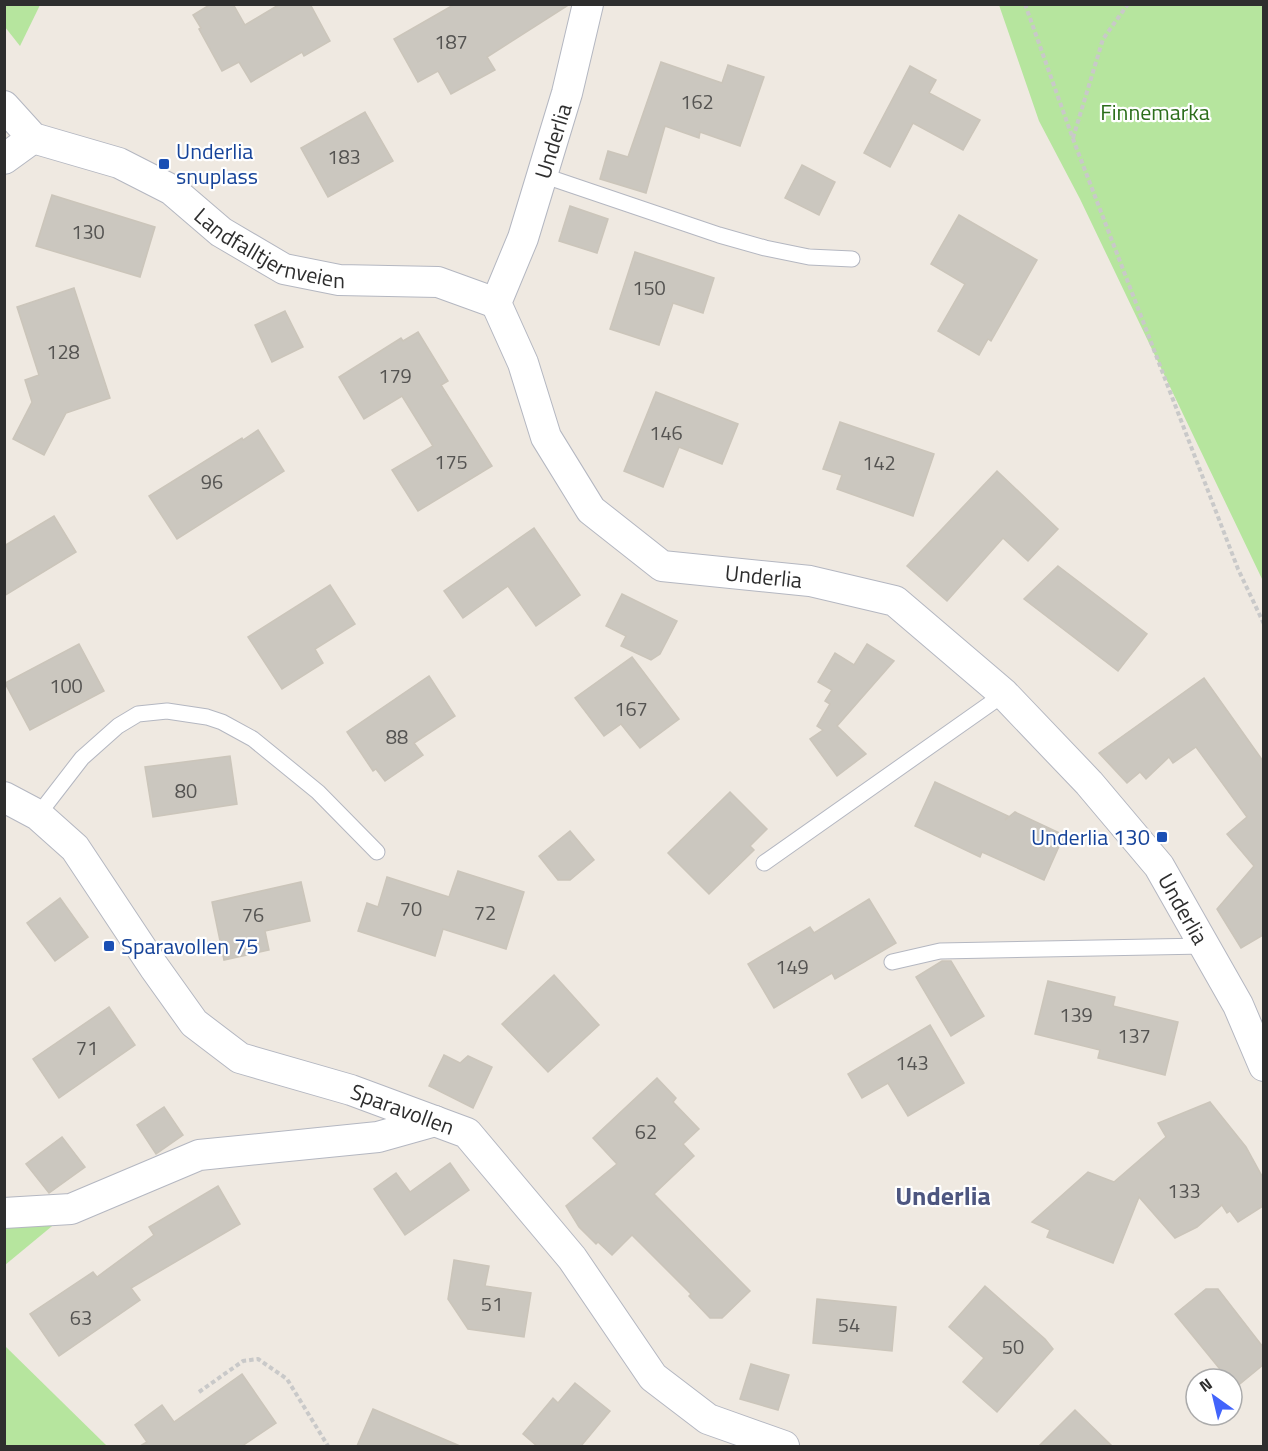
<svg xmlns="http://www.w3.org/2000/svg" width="1268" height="1451" font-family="'Titillium Web',sans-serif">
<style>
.green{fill:#b6e59e}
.building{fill:#cbc7bf;stroke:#cbc5ba;stroke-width:1.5}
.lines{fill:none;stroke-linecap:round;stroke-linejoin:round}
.lane-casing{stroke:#b4b7c1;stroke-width:17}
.street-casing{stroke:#b4b7c1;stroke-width:32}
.path{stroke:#c9c9c9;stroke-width:4;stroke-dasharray:4.5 3;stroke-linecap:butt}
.lane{stroke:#fff;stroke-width:15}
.street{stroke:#fff;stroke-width:30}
.transit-dot{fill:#1a4fb4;stroke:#fff;stroke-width:2}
.labels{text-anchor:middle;stroke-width:4.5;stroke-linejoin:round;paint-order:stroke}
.number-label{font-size:20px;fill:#555452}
.park-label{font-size:22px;fill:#2c6e1b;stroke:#fff}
.street-label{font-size:22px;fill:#2e2e2e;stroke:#fff}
.transit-label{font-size:22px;fill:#164399;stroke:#fff;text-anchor:start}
.quarter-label{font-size:26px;font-weight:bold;fill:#4d5680;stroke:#fff}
</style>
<rect width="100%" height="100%" fill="#efe9e1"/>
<g class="green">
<path d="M4 5H40L20 46 5 27Z"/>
<path d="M999 5H1263V581L1080 199 1039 121Z"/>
<path d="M57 1222 5 1265V1228Z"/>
<path d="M5 1346 107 1446H5Z"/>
</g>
<g class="building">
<path d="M211 4H233L245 25 280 4H310L330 41 304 56 302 52 251 82 239 62 222 71 199 29 201 28 193 15Z"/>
<path d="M455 4H570L487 57 495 70 451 94 438 71 418 82 394 39Z"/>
<path d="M661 62 722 83 728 65 764 77 740 146 700 132 699 138 665 126 646 193 600 179 608 151 628 157Z"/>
<path d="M910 66 936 80 929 93 980 120 963 150 913 123 890 167 864 153Z"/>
<path d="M365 112 393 161 328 197 301 148Z"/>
<path d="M802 165 835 182 819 215 785 198Z"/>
<path d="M52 195 155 227 140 277 36 246Z"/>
<path d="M570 206 608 219 597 253 559 241Z"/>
<path d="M959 215 1037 260 991 341 988 339 979 355 938 331 965 284 931 264Z"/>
<path d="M635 252 714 278 703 313 673 303 659 345 610 329Z"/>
<path d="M74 288 110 398 66 413 44 455 13 439 32 402 25 380 39 375 17 307Z"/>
<path d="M285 311 303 347 272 362 255 325Z"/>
<path d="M418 332 448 381 441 385 492 466 418 511 392 470 433 446 402 396 364 419 339 377 401 338 403 341Z"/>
<path d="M656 392 738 424 722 464 679 447 663 487 624 471Z"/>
<path d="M840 422 934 454 913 516 837 489 842 475 823 469Z"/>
<path d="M258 430 284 471 177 539 149 496 242 438 243 440Z"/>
<path d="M997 471 1058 529 1028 561 1003 538 947 601 907 566Z"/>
<path d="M54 516 76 552 4 596V546Z"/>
<path d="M534 528 580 595 536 626 508 586 463 618 444 591Z"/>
<path d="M1058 566 1147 634 1118 671 1024 599Z"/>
<path d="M330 585 355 624 315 649 323 663 282 689 248 637Z"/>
<path d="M622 594 677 621 660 654 651 660 621 646 626 636 606 626Z"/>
<path d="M79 644 104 691 30 730 5 683Z"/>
<path d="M867 644 894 661 837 726 866 754 837 776 810 739 823 730 817 726 830 704 825 701 832 690 818 682 835 653 854 665Z"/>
<path d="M632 657 679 719 640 748 621 724 604 736 575 698Z"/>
<path d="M429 676 455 716 414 743 423 755 385 781 376 769 373 771 347 732Z"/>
<path d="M1204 678 1263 761V935L1241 948 1217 909 1254 866 1227 834 1247 817 1196 747 1173 763 1169 757 1146 779 1140 772 1127 783 1099 753Z"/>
<path d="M230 756 237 804 153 817 145 767Z"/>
<path d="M935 782 1008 816 1005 820 1015 812 1064 835 1044 880 982 852 980 857 915 826Z"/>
<path d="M730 792 767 829 750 846 754 850 709 894 668 853Z"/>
<path d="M570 831 594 860 570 880H558L539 856Z"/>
<path d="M458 871 524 892 506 949 443 929 435 956 358 931 367 903 378 907 387 877 449 897Z"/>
<path d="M301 882 310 921 265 931 269 950 224 960 212 902Z"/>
<path d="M60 898 88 937 55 961 27 923Z"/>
<path d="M869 899 896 943 835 979 832 973 774 1008 748 964 810 927 814 933Z"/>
<path d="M942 961H951L984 1016 951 1036 916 977Z"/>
<path d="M554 975 599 1025 548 1072 502 1024Z"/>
<path d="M1048 981 1115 997 1113 1006 1178 1022 1165 1075 1098 1058 1100 1050 1035 1034Z"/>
<path d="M109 1007 135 1045 59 1098 33 1059Z"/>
<path d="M930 1025 964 1083 908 1116 888 1083 862 1098 848 1074Z"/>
<path d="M444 1055 460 1063 468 1056 492 1067 473 1108 429 1086Z"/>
<path d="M657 1078 676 1098 673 1102 699 1129 683 1144 694 1156 654 1194 750 1291 722 1318H710L689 1296 691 1294 632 1235 612 1255 598 1242 596 1244 579 1227 566 1206 617 1164 593 1138Z"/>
<path d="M1210 1102 1246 1147 1263 1178V1206L1238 1222 1230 1211 1227 1213 1222 1205 1197 1227 1175 1238 1139 1197 1113 1263 1047 1237 1050 1230 1032 1222 1088 1172 1114 1182 1166 1137 1158 1123Z"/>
<path d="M164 1107 183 1135 156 1154 137 1125Z"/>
<path d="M62 1137 85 1167 49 1193 26 1164Z"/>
<path d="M450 1163 469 1190 405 1235 374 1189 396 1173 410 1192Z"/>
<path d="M218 1186 240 1224 131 1288 140 1300 59 1356 30 1314 93 1272 97 1277 154 1235 149 1227Z"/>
<path d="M454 1260 489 1266 485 1286 531 1293 524 1337 468 1329 448 1299Z"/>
<path d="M985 1286 1045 1339 1053 1349 997 1412 963 1382 984 1358 949 1327Z"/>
<path d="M1206 1289H1218L1263 1347V1365L1235 1388 1232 1384V1379H1228L1175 1314Z"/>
<path d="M817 1299 896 1307 892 1351 813 1343Z"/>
<path d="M751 1364 789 1375 778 1410 740 1399Z"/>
<path d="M242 1374 276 1423 242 1446H140L147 1442 135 1425 162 1405 174 1422Z"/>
<path d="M575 1383 610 1411 581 1446H537L523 1434 553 1398 558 1403Z"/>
<path d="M373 1409 460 1446H357Z"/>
<path d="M1075 1410 1112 1446H1039Z"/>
</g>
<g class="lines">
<g class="lane-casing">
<g id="lane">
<path d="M542 175 719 235 765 248 809 257 852 259"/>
<path d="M38 815 82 758 118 726 138 714 167 711 207 717 222 722 253 739 318 792 377 852"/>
<path d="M764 863 1004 694"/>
<path d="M892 962 940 951 1205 946"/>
</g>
</g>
<g class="street-casing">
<g id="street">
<path id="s1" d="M588 4 567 93 523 238 496 303 523 363 546 437 591 510 662 566 810 581 895 601 1004 694 1089 783 1159 866 1238 1005 1264 1066"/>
<path id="s2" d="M4 106 33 138 119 163 172 190 221 232 284 269 339 280 438 282 496 303"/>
<path d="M4 159 33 138"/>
<path id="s3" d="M4 797 38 815 75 848 154 967 194 1023 240 1058 351 1090 467 1133 572 1258 653 1377 708 1419 784 1446"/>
<path d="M4 1213 71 1209 199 1155 378 1137 435 1121"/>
</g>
</g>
<g class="path">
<path d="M1025 4 1073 139 1238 569 1264 624"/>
<path d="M1073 138 1103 39 1128 4"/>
<path d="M199 1392 243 1361 258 1359 287 1379 328 1446"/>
</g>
<use href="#lane" class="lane"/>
<use href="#street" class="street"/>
</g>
<g class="transit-dot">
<rect x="158" y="158" width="12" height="12" rx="3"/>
<rect x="1156" y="831" width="12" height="12" rx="3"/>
<rect x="103" y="940" width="12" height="12" rx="3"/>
</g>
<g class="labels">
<g class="number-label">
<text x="451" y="49">187</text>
<text x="697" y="109">162</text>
<text x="344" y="164">183</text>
<text x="88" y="239">130</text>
<text x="649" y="295">150</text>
<text x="63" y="359">128</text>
<text x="395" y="383">179</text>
<text x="666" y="440">146</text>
<text x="451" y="469">175</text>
<text x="879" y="470">142</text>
<text x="212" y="489">96</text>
<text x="66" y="693">100</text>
<text x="631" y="716">167</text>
<text x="397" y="744">88</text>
<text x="186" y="798">80</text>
<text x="411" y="916">70</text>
<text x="485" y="920">72</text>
<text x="253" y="922">76</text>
<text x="792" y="974">149</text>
<text x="1076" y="1022">139</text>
<text x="1134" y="1043">137</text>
<text x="87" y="1055">71</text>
<text x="912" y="1070">143</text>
<text x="646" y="1139">62</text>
<text x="1184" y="1198">133</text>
<text x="492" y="1311">51</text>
<text x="81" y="1325">63</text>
<text x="849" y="1332">54</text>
<text x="1013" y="1354">50</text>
</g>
<g class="park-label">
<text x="1155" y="120">Finnemarka</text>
</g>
<g class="street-label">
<text transform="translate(553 141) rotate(-73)" y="8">Underlia</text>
<text dy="8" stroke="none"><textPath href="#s2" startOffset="309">Landfalltjernveien</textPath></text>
<text dy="8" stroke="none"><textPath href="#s1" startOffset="735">Underlia</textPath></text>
<text dy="8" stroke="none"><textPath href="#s1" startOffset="1293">Underlia</textPath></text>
<text dy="8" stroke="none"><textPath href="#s3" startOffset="528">Sparavollen</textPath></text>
</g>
<g class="transit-label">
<text x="176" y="159">Underlia<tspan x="176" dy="25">snuplass</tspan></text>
<text x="1150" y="845" text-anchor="end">Underlia 130</text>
<text x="121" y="954">Sparavollen 75</text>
</g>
<g class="quarter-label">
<text x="943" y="1205">Underlia</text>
</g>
</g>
<rect width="1268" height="1451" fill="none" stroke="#2e2e2e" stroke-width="12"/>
<g transform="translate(1214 1397) rotate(326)"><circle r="28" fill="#ffffff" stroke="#ababab" stroke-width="1.5"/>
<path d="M0-4.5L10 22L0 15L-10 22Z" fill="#4264fb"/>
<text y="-9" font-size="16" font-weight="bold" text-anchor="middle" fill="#2e2e2e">N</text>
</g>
</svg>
